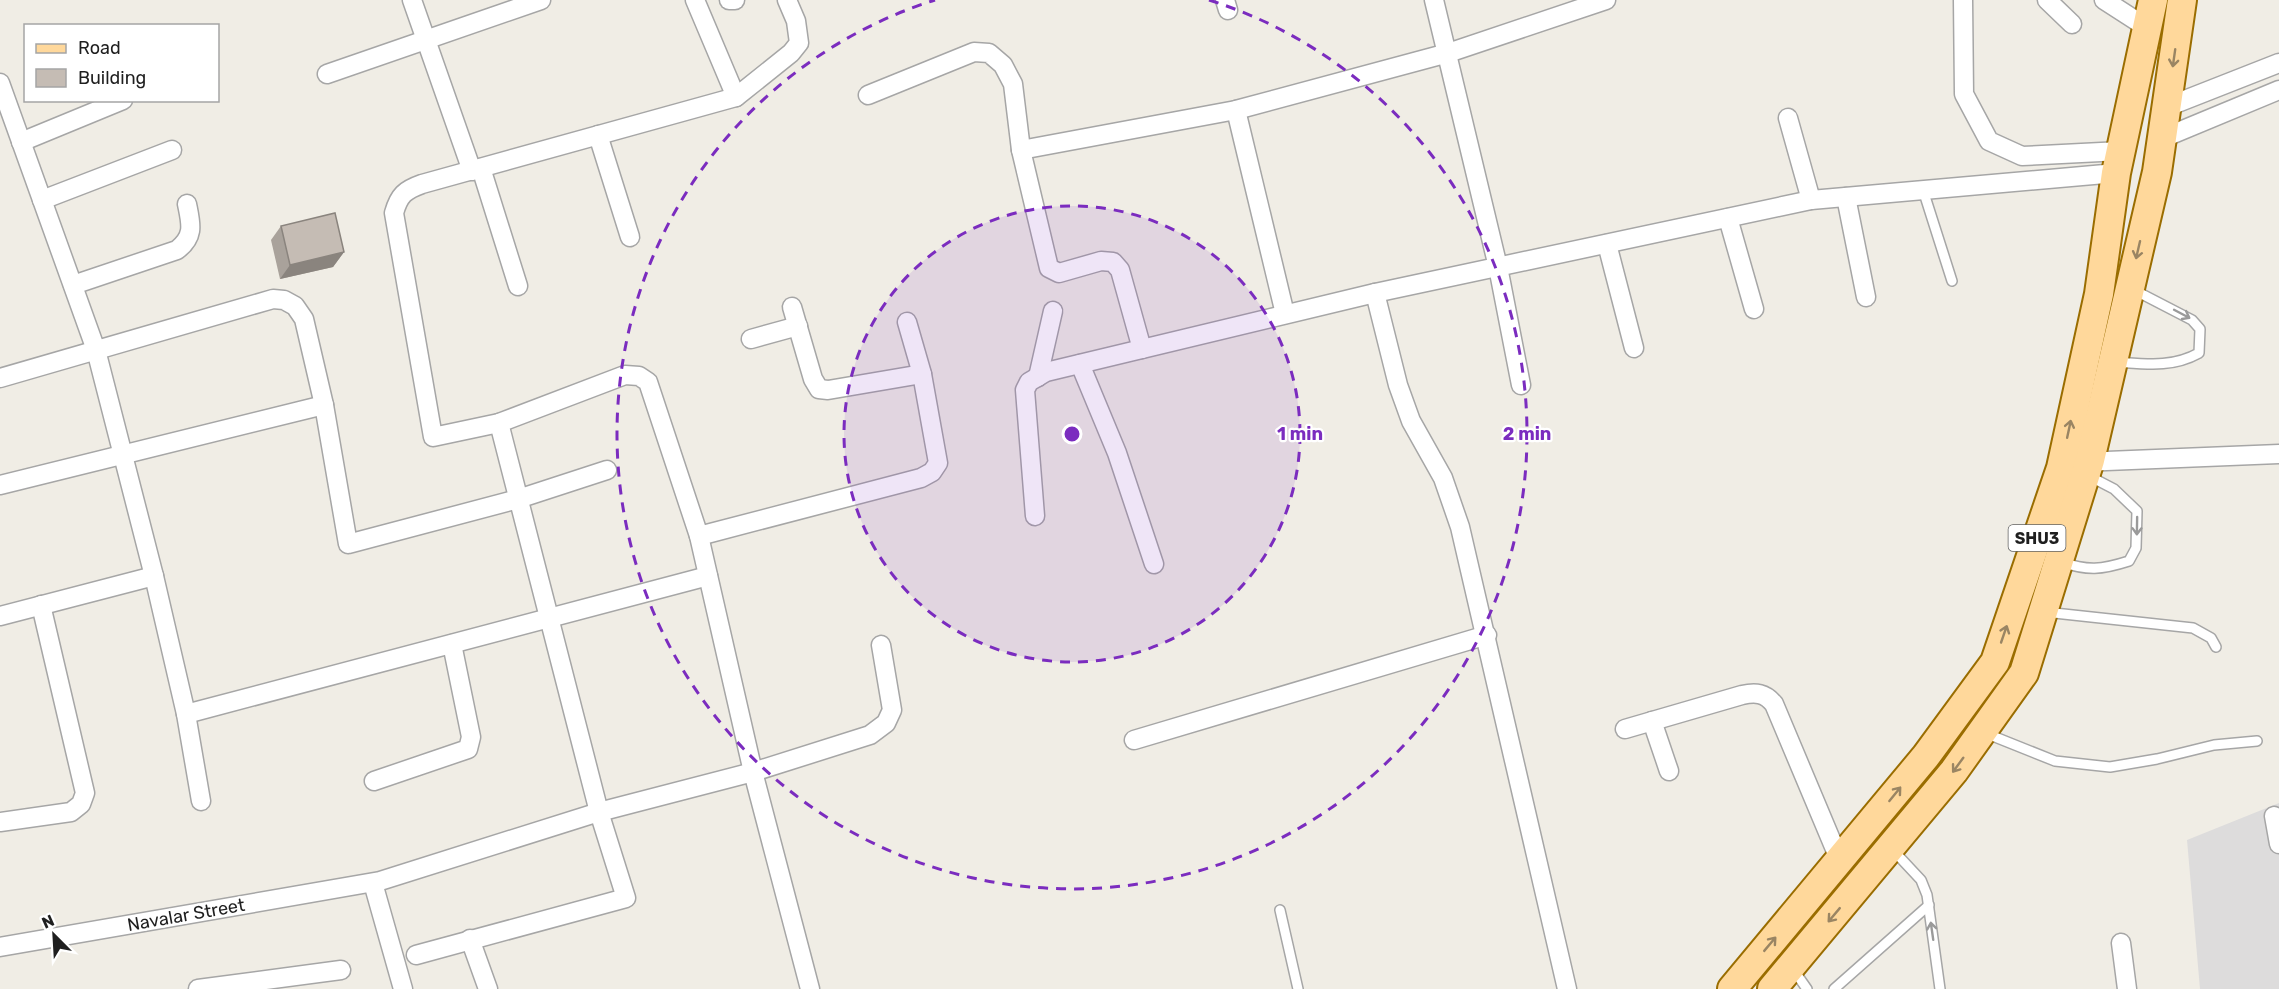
<svg xmlns="http://www.w3.org/2000/svg" width="2279" height="989" font-family="Rubik,sans-serif">
<style>
.residential{fill:#dddcdc}
.lines{fill:none;stroke-linecap:round;stroke-linejoin:round}
.service-casing{stroke:#a6a6a6;stroke-width:12}
.minor-casing{stroke:#a6a6a6;stroke-width:21}
.primary-casing{stroke:#9a6d00;stroke-width:32}
.service{stroke:#fff;stroke-width:9}
.minor{stroke:#fff;stroke-width:18}
.primary{stroke:#ffd89b;stroke-width:28}
.wall{fill:#a9a29b}
.shaded-wall{fill:#8a847e}
.building{fill:#c5bcb4;stroke:#8a847e;stroke-width:1.5}
.oneway{stroke:#9a8563}
.oneway2{stroke:#9a9a9a}
.ring{fill:none;stroke:#7b2cbf;stroke-width:3;stroke-dasharray:10 8}
.labels{text-anchor:middle;stroke-width:4.5;stroke-linejoin:round;paint-order:stroke}
.shield{fill:#fff;stroke:#626262;stroke-width:1.5}
.shield-label{font-size:16px;font-weight:bold;fill:#1f1f1f}
.street-label{font-size:18px;fill:#1f1f1f;stroke:#fff}
.centre{fill:#7b2cbf;stroke:#fff;stroke-width:3}
.ring-label{font-size:18px;text-anchor:middle;font-weight:bold;fill:#7b2cbf;stroke:#fff;stroke-width:4.5;stroke-linejoin:round;paint-order:stroke}
</style>
<rect width="100%" height="100%" fill="#f0ede5"/>
<path class="residential" d="M2279 803V989H2200L2187 840Z"/>
<g class="lines">
<g class="service-casing">
<g id="service">
<path d="M1923 190 1952 281"/>
<path d="M2116 362C2146 364 2172 368 2199 353L2200 329 2192 320 2134 290"/>
<path d="M2061 562C2088 571 2101 570 2129 561L2136 548 2137 511 2114 489 2087 475"/>
<path d="M2045 612 2193 628 2211 638 2216 647"/>
<path d="M1985 733 2055 761 2110 767 2157 759 2214 745 2257 741"/>
<path d="M1892 849 1921 880 1927 895 1940 989"/>
<path d="M1280 910 1298 989"/>
<path d="M1793 969 1807 989"/>
<path d="M1834 989 1929 905"/>
</g>
</g>
<g class="minor-casing">
<g id="minor">
<path d="M412 0 472 171"/>
<path d="M695 0 736 97"/>
<path d="M729 0H735"/>
<path d="M787 0 796 21 799 43 791 53 736 97 422 184C405 190 399 195 394 213L433 437 499 423 625 375 639 376 648 382 699 536 753 772 810 989"/>
<path d="M1225 0 1228 10"/>
<path d="M1434 0 1498 267 1521 385"/>
<path d="M1963 0 1964 94 1989 141 2022 156 2121 151"/>
<path d="M2047 0 2072 24"/>
<path d="M2104 0 2149 29"/>
<path d="M327 74 541 0"/>
<path d="M0 83 96 350 154 576 186 714 201 801"/>
<path d="M868 95 974 52 989 53 1003 65 1013 84 1021 150 1049 268 1059 273 1101 261 1113 262 1120 270 1142 349"/>
<path d="M2167 107 2279 63"/>
<path d="M1236 110 1285 314"/>
<path d="M1788 118 1811 200"/>
<path d="M598 135 630 237"/>
<path d="M2161 139 2279 90"/>
<path d="M21 142 123 100"/>
<path d="M1021 150 1236 110 1448 53 1606 0"/>
<path d="M481 168 518 286"/>
<path d="M1846 197 1866 297"/>
<path d="M42 200 172 150"/>
<path d="M1728 218 1754 309"/>
<path d="M1607 244 1634 348"/>
<path d="M73 285 177 250C195 236 191 224 187 204"/>
<path d="M1375 293 1398 385 1411 421 1443 478 1460 527 1567 989"/>
<path d="M792 307 813 379 819 389 828 390 922 374"/>
<path d="M751 339 798 326"/>
<path d="M1080 364 1117 453 1154 564"/>
<path d="M1038 377 1053 311"/>
<path d="M0 378 273 299 284 300 295 306 304 319 324 405 348 544 518 499 607 470"/>
<path d="M2082 462 2279 454"/>
<path d="M0 485 324 405"/>
<path d="M1035 516 1025 390 1029 382 1046 372 1375 293 1811 200 2116 173"/>
<path d="M699 536 921 478 932 472 938 463 922 374 907 322"/>
<path d="M0 616 154 576"/>
<path d="M186 714 708 576"/>
<path d="M1652 721 1669 771"/>
<path d="M1625 729 1742 695C1756 692 1765 693 1774 704L1840 861"/>
<path d="M1134 740 1487 635"/>
<path d="M374 781 468 749 471 737 452 644"/>
<path d="M2274 816 2279 844"/>
<path d="M0 822 71 812 81 804 85 793 41 605"/>
<path d="M373 883 403 989"/>
<path d="M470 939 488 989"/>
<path d="M2121 943 2127 989"/>
<path d="M0 947 380 881 599 812 753 772 870 735 886 723 892 710 881 645"/>
<path d="M416 955 626 898 599 812 499 423"/>
<path d="M198 989 341 970"/>
</g>
</g>
<g class="primary-casing">
<g id="primary">
<path d="M1732 989 1926 756 1995 662 2061 468 2099 294 2116 173 2153 0"/>
<path d="M1772 989 1954 771 2024 673 2090 460 2157 172 2182 0"/>
</g>
</g>
<use href="#service" class="service"/>
<use href="#minor" class="minor"/>
<use href="#primary" class="primary"/>
</g>
<path class="wall" d="M281 226 344 252 333 267 280 279 271 240Z"/>
<path class="shaded-wall" d="M344 252 333 267 280 279 290 265Z"/>
<path class="building" d="M335 213 344 252 290 265 281 226Z"/>
<defs><path id="oneway-shaft" d="M-6 0H5M1.5-3L5.5 0L1.5 3" fill="none" stroke-width="1.6" stroke-linecap="round" stroke-linejoin="round" transform="scale(1.5)"/></defs>
<g class="oneway">
<use href="#oneway-shaft" transform="translate(2174 58) rotate(98)"/>
<use href="#oneway-shaft" transform="translate(2138 250) rotate(103)"/>
<use href="#oneway-shaft" transform="translate(2069 429) rotate(-78)"/>
<use href="#oneway-shaft" transform="translate(2004 634) rotate(-71)"/>
<use href="#oneway-shaft" transform="translate(1958 765) rotate(126)"/>
<use href="#oneway-shaft" transform="translate(1895 794) rotate(-51)"/>
<use href="#oneway-shaft" transform="translate(1834 915) rotate(130)"/>
<use href="#oneway-shaft" transform="translate(1770 944) rotate(-50)"/>
</g>
<g class="oneway2">
<use href="#oneway-shaft" transform="translate(2182 314) rotate(28)"/>
<use href="#oneway-shaft" transform="translate(2137 526) rotate(91)"/>
<use href="#oneway-shaft" transform="translate(1932 931) rotate(-98)"/>
</g>
<circle cx="1072" cy="434" r="228" fill="#7b2cbf" fill-opacity=".12"/>
<g class="ring">
<circle cx="1072" cy="434" r="228"/>
<path d="M1209 0A455 455 0 1 1 935 0"/>
</g>
<g class="labels">
<rect class="shield" x="2008.5" y="525" width="57" height="26" rx="4.5"/>
<g class="shield-label">
<text x="2037" y="544">SHU3</text>
</g>
<g class="street-label">
<text transform="translate(186 915) rotate(-10)" y="6">Navalar Street</text>
</g>
</g>
<circle cx="1072" cy="434" r="9" class="centre"/>
<g class="ring-label">
<text x="1300" y="440">1 min</text>
<text x="1527" y="440">2 min</text>
</g>
<rect x="24" y="24" width="195" height="78" fill="#ffffff" stroke="#a5a5a5" stroke-width="1.5"/>
<rect x="36" y="44" width="30" height="9" fill="#ffd89b" stroke="#a5a5a5" stroke-width="1.5"/>
<text x="78" y="54" font-size="18" fill="#1f1f1f">Road</text>
<rect x="36" y="69" width="30" height="18" fill="#c5bcb4" stroke="#a5a5a5" stroke-width="1.5"/>
<text x="78" y="84" font-size="18" fill="#1f1f1f">Building</text>
<g transform="translate(54 935) rotate(336)" stroke="#ffffff" stroke-width="4.5" paint-order="stroke">
<path d="M0-4.5L10 22L0 15L-10 22Z" fill="#1f1f1f"/>
<text y="-9" font-size="16" font-weight="bold" text-anchor="middle" fill="#1f1f1f">N</text>
</g>
</svg>
